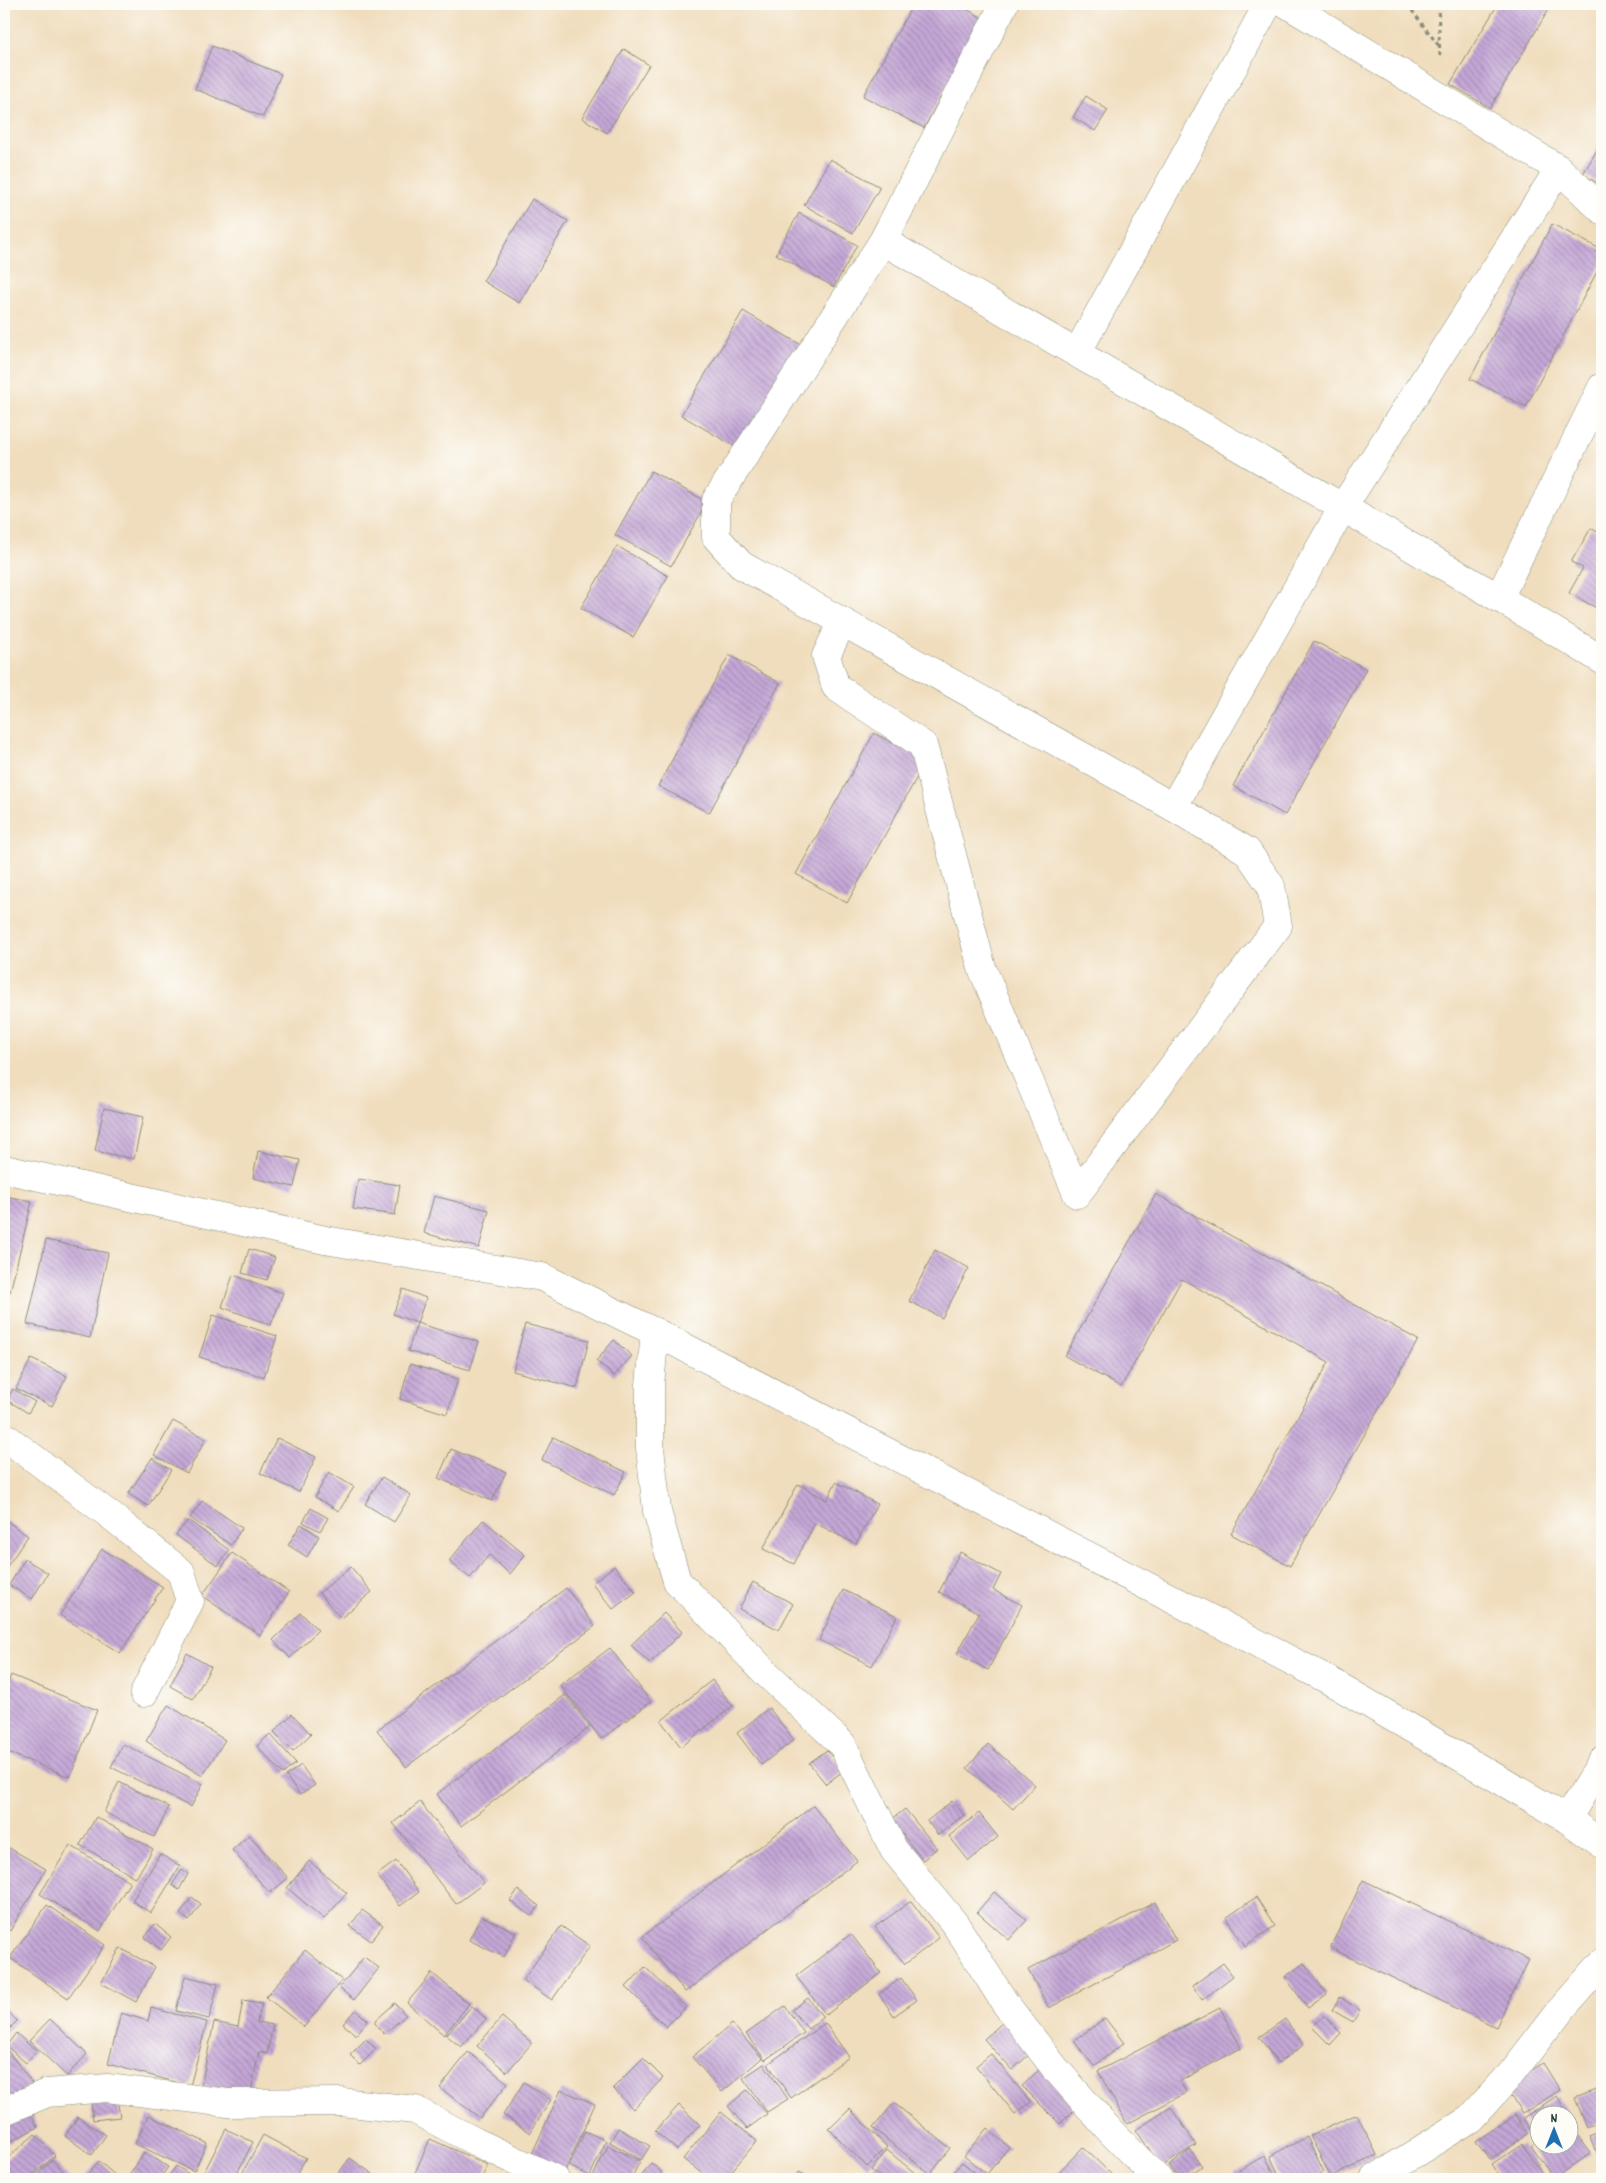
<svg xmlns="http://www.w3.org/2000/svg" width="1606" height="2183" font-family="Dekko,sans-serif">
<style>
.building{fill:url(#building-back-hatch)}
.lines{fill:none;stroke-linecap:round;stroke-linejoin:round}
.minor-casing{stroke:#888d78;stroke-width:29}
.path{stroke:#888d78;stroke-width:3;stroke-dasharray:4 4;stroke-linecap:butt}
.minor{stroke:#fff;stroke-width:28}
</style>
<defs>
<pattern id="building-back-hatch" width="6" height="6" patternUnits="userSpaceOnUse" patternTransform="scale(1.25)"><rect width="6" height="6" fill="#c5a7d7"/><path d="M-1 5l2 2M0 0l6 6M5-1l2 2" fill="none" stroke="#9f89af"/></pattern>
</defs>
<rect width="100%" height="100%" fill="#fdfcf7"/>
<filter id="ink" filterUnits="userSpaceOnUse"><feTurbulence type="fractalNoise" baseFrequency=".02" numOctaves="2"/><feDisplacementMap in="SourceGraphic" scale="10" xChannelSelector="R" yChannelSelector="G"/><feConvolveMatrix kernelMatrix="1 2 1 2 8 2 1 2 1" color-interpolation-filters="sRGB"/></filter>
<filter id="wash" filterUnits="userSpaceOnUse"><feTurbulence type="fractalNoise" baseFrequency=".0096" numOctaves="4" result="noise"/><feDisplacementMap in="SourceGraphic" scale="20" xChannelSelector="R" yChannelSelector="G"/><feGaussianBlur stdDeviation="1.12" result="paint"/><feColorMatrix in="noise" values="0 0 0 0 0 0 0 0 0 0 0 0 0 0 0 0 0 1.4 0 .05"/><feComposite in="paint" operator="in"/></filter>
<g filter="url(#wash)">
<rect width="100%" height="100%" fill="#f0ddbd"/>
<g id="blocks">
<g class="building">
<path d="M913 4H957L983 18 924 128 863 96Z"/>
<path d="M1498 4H1552L1490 108 1450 84Z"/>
<path d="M212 46 281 74 263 117 195 89Z"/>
<path d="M624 49 649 65 607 133 582 118Z"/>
<path d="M1086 96 1108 110 1095 131 1073 117Z"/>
<path d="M1602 141V186L1583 174Z"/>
<path d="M830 159 880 187 853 233 804 205Z"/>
<path d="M532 199 568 221 519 303 483 281Z"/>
<path d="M799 213 857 245 834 287 776 254Z"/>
<path d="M1552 224 1602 250V262L1526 407 1470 379Z"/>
<path d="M743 311 805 347 744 452 681 415Z"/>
<path d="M651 471 707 502 671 566 615 535Z"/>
<path d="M1591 528 1602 535V611L1569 593 1583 568 1571 562Z"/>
<path d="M617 546 668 576 633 637 581 608Z"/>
<path d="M1314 641 1366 669 1285 815 1233 786Z"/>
<path d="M729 655 780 683 709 813 658 786Z"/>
<path d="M874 733 926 761 847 903 796 874Z"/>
<path d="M4 1079 9 1080 5 1109H4Z"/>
<path d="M104 1108 143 1117 134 1159 95 1151Z"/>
<path d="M258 1151 300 1160 294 1187 253 1178Z"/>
<path d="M358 1179 400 1185 395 1215 353 1209Z"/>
<path d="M1156 1194 1418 1340 1290 1566 1231 1534 1329 1362 1182 1279 1121 1387 1065 1356Z"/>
<path d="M4 1196 32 1201 10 1292 4 1290Z"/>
<path d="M434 1196 489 1210 479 1248 424 1233Z"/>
<path d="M46 1240 108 1253 90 1338 27 1324Z"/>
<path d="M249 1249 275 1257 267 1280 242 1273Z"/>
<path d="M935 1250 969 1268 942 1318 909 1301Z"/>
<path d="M233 1275 283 1293 271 1325 222 1307Z"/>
<path d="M403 1289 426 1298 417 1323 479 1342 470 1370 408 1351 417 1323 393 1314Z"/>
<path d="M213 1315 277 1336 264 1377 199 1357Z"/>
<path d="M525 1324 589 1340 577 1388 513 1371Z"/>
<path d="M614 1340 632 1356 614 1376 596 1361Z"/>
<path d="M31 1359 67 1376 52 1406 16 1389Z"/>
<path d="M410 1364 458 1379 447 1414 400 1399Z"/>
<path d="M13 1389 35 1402 28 1413 7 1400Z"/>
<path d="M173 1421 206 1439 187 1473 154 1455Z"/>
<path d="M553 1437 626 1472 614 1495 542 1460Z"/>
<path d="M277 1438 316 1457 299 1492 260 1473Z"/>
<path d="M451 1449 506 1472 492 1501 438 1478Z"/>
<path d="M152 1458 171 1470 148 1506 128 1494Z"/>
<path d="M329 1472 354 1487 339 1511 315 1497Z"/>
<path d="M382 1477 411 1495 394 1522 365 1504Z"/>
<path d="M836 1482 877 1504 856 1544 815 1523 794 1564 763 1549 798 1484 827 1500Z"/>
<path d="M202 1501 242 1528 231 1545 190 1518Z"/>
<path d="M311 1508 328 1518 320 1531 303 1522Z"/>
<path d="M4 1519 28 1536 4 1571Z"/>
<path d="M188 1520 229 1550 218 1566 176 1535Z"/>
<path d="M483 1520 525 1555 510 1574 489 1555 470 1578 449 1561Z"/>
<path d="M301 1524 319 1536 307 1557 288 1545Z"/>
<path d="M102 1549 163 1587 120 1653 60 1615Z"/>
<path d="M960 1552 1001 1574 993 1590 1022 1605 988 1670 957 1654 979 1613 939 1592Z"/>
<path d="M232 1553 289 1592 260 1635 202 1596Z"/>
<path d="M25 1559 48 1573 32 1599 9 1585Z"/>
<path d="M614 1566 636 1592 613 1609 592 1583Z"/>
<path d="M351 1567 372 1592 341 1618 319 1593Z"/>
<path d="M753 1582 793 1604 779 1630 739 1609Z"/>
<path d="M566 1588 595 1626 406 1767 377 1730Z"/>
<path d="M843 1590 897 1616 872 1666 819 1640Z"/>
<path d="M301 1613 318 1630 290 1658 273 1640Z"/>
<path d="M664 1613 682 1632 650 1663 631 1645Z"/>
<path d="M610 1648 651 1702 601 1739 560 1685Z"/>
<path d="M187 1653 211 1667 193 1699 170 1686Z"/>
<path d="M11 1675 97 1710 70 1777 4 1751V1693Z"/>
<path d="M712 1680 733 1706 681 1747 661 1721Z"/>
<path d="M565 1695 590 1727 461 1826 437 1794Z"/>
<path d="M168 1705 225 1740 202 1776 146 1741Z"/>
<path d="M769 1708 794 1740 761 1765 737 1733Z"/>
<path d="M292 1714 311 1734 293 1751 274 1732Z"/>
<path d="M270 1734 296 1763 283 1774 257 1746Z"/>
<path d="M123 1744 203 1784 191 1807 111 1767Z"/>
<path d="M988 1744 1035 1785 1013 1809 967 1768Z"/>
<path d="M827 1750 843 1771 826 1784 809 1763Z"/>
<path d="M301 1765 315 1785 300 1795 286 1776Z"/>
<path d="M119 1782 169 1807 154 1837 104 1812Z"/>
<path d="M952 1801 964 1815 938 1835 927 1821Z"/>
<path d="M420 1802 484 1883 456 1904 393 1823Z"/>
<path d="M813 1806 857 1861 685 1992 642 1937Z"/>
<path d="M905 1809 937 1848 923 1860 891 1820Z"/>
<path d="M979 1813 998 1837 969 1861 949 1836Z"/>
<path d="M96 1817 153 1849 136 1878 80 1845Z"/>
<path d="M249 1835 288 1878 270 1893 232 1850Z"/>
<path d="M4 1845 46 1869 10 1931 4 1927Z"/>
<path d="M70 1845 130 1882 100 1931 40 1894Z"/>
<path d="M160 1854 180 1866 151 1913 132 1901Z"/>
<path d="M309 1861 347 1893 324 1919 287 1888Z"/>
<path d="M396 1861 419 1892 400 1906 377 1875Z"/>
<path d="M182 1870 188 1874 179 1890 172 1885Z"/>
<path d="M1363 1880 1529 1960 1496 2027 1330 1948Z"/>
<path d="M518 1890 539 1906 531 1916 510 1901Z"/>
<path d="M994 1892 1027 1920 1009 1940 977 1912Z"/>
<path d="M192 1897 201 1904 189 1921 180 1914Z"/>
<path d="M1256 1897 1275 1926 1245 1946 1226 1918Z"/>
<path d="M911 1901 939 1938 905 1964 875 1927Z"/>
<path d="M1155 1902 1176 1940 1049 2008 1028 1970Z"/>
<path d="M47 1905 105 1945 68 1998 10 1958Z"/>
<path d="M362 1910 383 1925 371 1941 350 1926Z"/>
<path d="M481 1916 516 1932 504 1957 469 1940Z"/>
<path d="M155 1924 171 1937 161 1950 145 1937Z"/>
<path d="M561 1926 590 1946 552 2000 523 1980Z"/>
<path d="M851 1934 881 1973 826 2015 796 1976Z"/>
<path d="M120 1948 155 1967 136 2002 101 1983Z"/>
<path d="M305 1950 342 1980 304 2027 266 1997Z"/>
<path d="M364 1957 379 1968 354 2000 339 1988Z"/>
<path d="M1223 1963 1233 1976 1202 2000 1192 1986Z"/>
<path d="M1304 1963 1327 1994 1308 2008 1285 1977Z"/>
<path d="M645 1967 686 2007 666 2027 626 1987Z"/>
<path d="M432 1973 469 2004 444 2035 407 2003Z"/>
<path d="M185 1976 218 1984 209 2019 176 2011Z"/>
<path d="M901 1978 917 2000 894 2016 879 1994Z"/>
<path d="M1340 1997 1360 2010 1353 2022 1332 2010Z"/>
<path d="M808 1998 823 2017 808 2029 792 2010Z"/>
<path d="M243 2000 262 2003 257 2022 273 2025 267 2054 259 2052 250 2096 201 2086 214 2022 238 2027Z"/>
<path d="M395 2003 406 2015 384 2034 374 2022Z"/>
<path d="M472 2006 486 2019 461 2047 446 2035Z"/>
<path d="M785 2006 804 2033 765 2060 746 2034Z"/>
<path d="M4 2007 17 2021 4 2034Z"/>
<path d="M151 2008 207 2022 190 2086 108 2064 121 2013 148 2021Z"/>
<path d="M1220 2008 1241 2048 1180 2081 1186 2093 1127 2124 1098 2071Z"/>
<path d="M355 2010 368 2020 356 2035 343 2024Z"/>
<path d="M1324 2016 1341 2033 1330 2045 1312 2027Z"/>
<path d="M502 2017 532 2043 507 2072 477 2046Z"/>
<path d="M1105 2018 1124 2043 1094 2066 1074 2041Z"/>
<path d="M50 2019 87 2054 67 2076 29 2041Z"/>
<path d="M1285 2019 1304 2045 1278 2063 1259 2037Z"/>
<path d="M1003 2022 1031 2053 1012 2070 984 2039Z"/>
<path d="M825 2023 849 2057 791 2098 768 2064Z"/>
<path d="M732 2024 762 2058 722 2092 692 2057Z"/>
<path d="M16 2033 36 2051 26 2063 6 2046Z"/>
<path d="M366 2039 376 2049 360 2065 350 2055Z"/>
<path d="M5 2047 32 2083 8 2102 4 2097Z"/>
<path d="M468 2052 508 2083 480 2118 440 2088Z"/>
<path d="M991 2054 1031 2102 1015 2114 976 2066Z"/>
<path d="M643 2058 663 2078 633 2109 613 2088Z"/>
<path d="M1543 2063 1560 2090 1522 2114 1505 2087Z"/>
<path d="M764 2064 788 2099 767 2112 743 2078Z"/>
<path d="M1041 2068 1078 2106 1060 2124 1022 2086Z"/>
<path d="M524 2082 551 2100 530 2133 503 2115Z"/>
<path d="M1602 2088V2121L1587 2128 1575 2098Z"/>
<path d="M561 2090 595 2104 565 2171 531 2156Z"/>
<path d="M747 2090 767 2114 747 2129 728 2106Z"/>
<path d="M1557 2096 1569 2116H1538V2137L1536 2139 1523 2118Z"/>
<path d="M117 2098 120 2117 93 2120 91 2101Z"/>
<path d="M894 2103 950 2148 930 2174 873 2128Z"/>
<path d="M679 2105 700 2125 677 2150 655 2131Z"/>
<path d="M1171 2107 1196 2145 1161 2167 1136 2130Z"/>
<path d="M850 2109 887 2147 867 2167 829 2129Z"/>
<path d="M30 2112 38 2127 8 2143 4 2135V2126Z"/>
<path d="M721 2112 757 2141 725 2179H709L683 2159Z"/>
<path d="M1357 2114 1377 2155 1331 2177 1310 2136Z"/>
<path d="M148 2115 207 2143 194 2171 135 2144Z"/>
<path d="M1515 2115 1528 2134 1489 2160 1476 2141Z"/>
<path d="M78 2117 106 2135 92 2155 65 2136Z"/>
<path d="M1568 2123 1591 2153 1554 2179 1531 2147 1538 2142V2146H1568Z"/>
<path d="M618 2128 650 2146 641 2160 610 2142Z"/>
<path d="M987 2128 1009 2147 987 2174 964 2156Z"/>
<path d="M226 2129 253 2142 234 2179H213L203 2174Z"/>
<path d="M585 2131 606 2141 590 2176 569 2166Z"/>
<path d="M1602 2131V2165L1590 2136Z"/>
<path d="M35 2134 55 2156 28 2179H4V2161Z"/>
<path d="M263 2135 306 2158 294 2179H239Z"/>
<path d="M1307 2137 1324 2172 1310 2179H1281L1270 2156Z"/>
<path d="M430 2139 488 2165 481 2179H424L414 2175Z"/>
<path d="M1522 2144 1546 2179H1502L1492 2164Z"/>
<path d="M608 2146 640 2161 631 2179 592 2178Z"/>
<path d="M1083 2147 1113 2176 1110 2179H1052Z"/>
<path d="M887 2150 916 2174 912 2179H883L871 2170Z"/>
<path d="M1190 2150 1202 2166 1184 2179H1179L1169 2166Z"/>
<path d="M145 2152 168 2167 160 2179H132L128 2177Z"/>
<path d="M1265 2156 1277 2179H1235L1233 2174Z"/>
<path d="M350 2158 380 2179H334Z"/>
<path d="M53 2160 70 2179H31Z"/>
<path d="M99 2161 119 2179H83Z"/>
<path d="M962 2162 983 2179H947Z"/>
<path d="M651 2163 662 2172 657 2179H639Z"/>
<path d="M176 2166 197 2179H167Z"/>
<path d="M799 2172 814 2179H796Z"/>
</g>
</g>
</g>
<g filter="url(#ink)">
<use href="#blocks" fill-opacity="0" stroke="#888d78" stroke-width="1"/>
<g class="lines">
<g class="minor-casing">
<g id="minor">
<path d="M1287 4 1559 169 1602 210"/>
<path d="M883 241 1499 598 1602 660"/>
<path d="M1077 353 1268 4"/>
<path d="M1499 598 1602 387"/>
<path d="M842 622 826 656 836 687 923 745 982 968 1077 1194 1278 926 1271 886 1247 851 1173 807 741 565 716 537V500L883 241 1004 4"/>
<path d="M1173 807 1343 507 1559 169"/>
<path d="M4 1169 325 1240 542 1277 655 1332 1323 1677 1567 1819 1602 1844"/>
<path d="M655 1332 650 1385V1448L657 1511 677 1581 766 1673 842 1744 894 1850 955 1924 1005 2003 1055 2068 1112 2133 1158 2179"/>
<path d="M4 1436 115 1519 181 1572 190 1601 144 1693"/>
<path d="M1567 1819 1602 1761"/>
<path d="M4 2111 47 2093 107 2088 228 2103 341 2102 415 2110 476 2142 555 2179"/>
<path d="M1374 2179 1470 2119 1511 2074 1558 2013 1602 1963"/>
</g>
</g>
<g class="path">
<path d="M1407 4 1439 46"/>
<path d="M1438 4 1440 58"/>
</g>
<use href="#minor" class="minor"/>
</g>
</g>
<rect width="1606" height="2183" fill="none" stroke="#fdfcf7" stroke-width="20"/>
<g transform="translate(1554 2130)"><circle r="24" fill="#fdfcf7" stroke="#a4b0a9"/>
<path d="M0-4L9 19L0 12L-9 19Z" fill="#1f6fb2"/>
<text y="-8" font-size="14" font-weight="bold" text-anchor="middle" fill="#1f3d34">N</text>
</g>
</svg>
